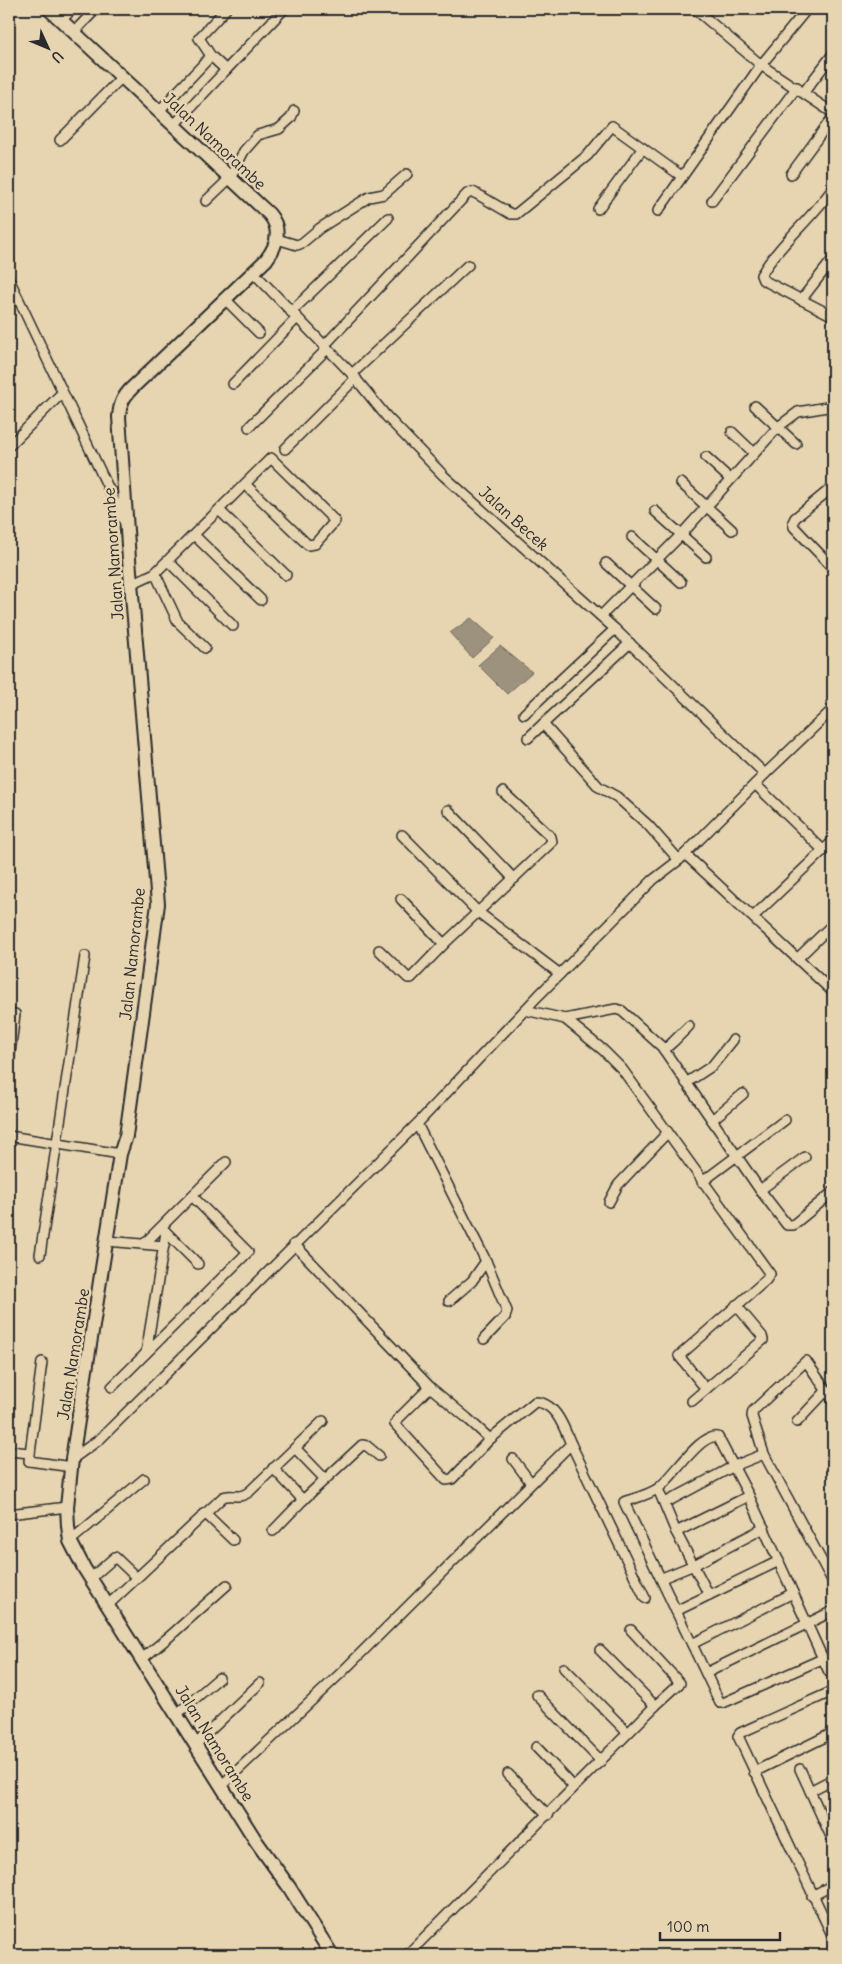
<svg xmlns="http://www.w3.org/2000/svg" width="842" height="1964" font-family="Delius,sans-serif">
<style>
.water{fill:#9d927d;stroke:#6f695c}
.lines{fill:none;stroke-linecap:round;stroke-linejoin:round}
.minor-casing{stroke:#2b2b2b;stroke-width:12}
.secondary-casing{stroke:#2b2b2b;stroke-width:16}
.minor{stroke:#e7d5b2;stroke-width:9}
.secondary{stroke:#e7d5b2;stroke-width:12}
.labels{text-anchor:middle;stroke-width:5;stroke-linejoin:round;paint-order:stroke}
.street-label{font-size:16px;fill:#2b2b2b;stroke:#e7d5b2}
</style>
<rect width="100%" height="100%" fill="#e7d5b2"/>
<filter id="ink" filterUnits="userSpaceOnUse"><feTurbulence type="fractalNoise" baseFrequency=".02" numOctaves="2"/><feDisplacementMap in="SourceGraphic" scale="10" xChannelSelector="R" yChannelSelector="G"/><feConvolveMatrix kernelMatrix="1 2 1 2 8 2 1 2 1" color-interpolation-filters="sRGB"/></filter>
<g filter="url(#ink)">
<g class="water">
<path d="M471 618 494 638 472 658 450 633Z"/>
<path d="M500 646 532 672 507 694 478 665Z"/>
</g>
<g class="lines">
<g class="minor-casing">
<g id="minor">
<path d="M226 9 199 38 211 56 226 70 284 9"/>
<path d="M695 9 761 65 833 113"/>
<path d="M61 21 72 9"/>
<path d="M74 32 96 9"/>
<path d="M804 92 833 54"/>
<path d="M159 111 211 56"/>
<path d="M174 125 226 70"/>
<path d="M60 140 122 77"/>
<path d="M791 174 833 117"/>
<path d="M833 188C812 219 780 243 761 275L763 280 833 316"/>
<path d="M206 201 230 178 244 151 258 135 279 129 291 118 294 111"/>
<path d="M712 201 797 87"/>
<path d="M598 209 643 148"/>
<path d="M658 211 761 65 807 9"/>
<path d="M277 239 297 245 302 243 320 228 369 197 384 194 407 174"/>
<path d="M254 273 352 374 386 416 444 476 615 629 765 774"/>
<path d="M9 279 124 521"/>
<path d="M226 300 259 333"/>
<path d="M801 300 833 259"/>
<path d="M9 303 17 297"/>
<path d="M291 312 388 218"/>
<path d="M324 346 467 194 472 192 477 194 511 214H516L588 155 612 126 680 175H683"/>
<path d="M352 374 468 265"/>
<path d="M233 384 297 318"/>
<path d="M755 406 796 444"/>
<path d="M249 427 327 349"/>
<path d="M732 432 754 453"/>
<path d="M9 446 62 393"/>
<path d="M285 449 356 378"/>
<path d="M706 457 730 479"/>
<path d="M681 483 732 530"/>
<path d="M833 491H828L795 518 793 522 794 527 833 568"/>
<path d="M219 510 286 575"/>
<path d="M655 511 706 557"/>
<path d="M194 535 261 600"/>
<path d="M632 537 681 582"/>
<path d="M168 561 233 626"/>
<path d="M606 563 656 609"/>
<path d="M155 573 178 622 205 648"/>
<path d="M131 584 155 573 271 458 335 521 315 544 308 545 245 484"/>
<path d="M601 616 681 535 778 427 798 412 833 406"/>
<path d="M524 714 615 629"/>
<path d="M543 724 599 787 617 797 648 825 679 860"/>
<path d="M528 738 630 643"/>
<path d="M755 784 824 851"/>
<path d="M448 810 514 879"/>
<path d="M402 835 478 912 560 974"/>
<path d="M685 854 833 992"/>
<path d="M401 899 444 944"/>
<path d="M754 916 833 841"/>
<path d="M379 950 408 978H411L444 944 552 842 551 837 503 792"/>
<path d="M798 958 833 924"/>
<path d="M525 1010 565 1019 616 1009 622 1011 662 1047 760 1190 787 1225H793L833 1192"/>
<path d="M565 1019 603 1050 622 1069 770 1274 766 1280 679 1356 706 1389"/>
<path d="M664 1050 673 1042 689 1026"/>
<path d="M9 1061 15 1014"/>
<path d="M686 1083 712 1066 733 1040"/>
<path d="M712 1120 743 1094"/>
<path d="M417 1124 486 1261 507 1311 505 1317 484 1339"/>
<path d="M9 1136 120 1154"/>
<path d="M702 1182 785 1120"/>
<path d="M760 1190 805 1157"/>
<path d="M609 1202 618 1185 668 1132"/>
<path d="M163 1229 198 1264"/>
<path d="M107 1241 164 1246"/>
<path d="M145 1243 226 1162"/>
<path d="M294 1244 430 1387 467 1418 490 1439"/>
<path d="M40 1255 85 956"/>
<path d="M449 1301 472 1281 486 1261"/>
<path d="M146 1353 166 1232"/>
<path d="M42 1362 29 1461 72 1467"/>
<path d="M112 1387 248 1252 192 1196"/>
<path d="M833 1400 806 1361 753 1411 752 1416 764 1454 833 1582"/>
<path d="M692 1401 763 1340 762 1336 736 1305"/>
<path d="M797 1422 827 1390"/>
<path d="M571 1444 645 1598"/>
<path d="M295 1448 325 1479"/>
<path d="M9 1451 30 1453"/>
<path d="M72 1459 100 1439 417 1124 538 996 653 880 679 860 765 774 833 709"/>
<path d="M513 1459 531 1483"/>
<path d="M273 1468 303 1500"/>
<path d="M658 1489 676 1532 709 1595"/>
<path d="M665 1503 734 1466 764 1454"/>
<path d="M205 1513 233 1540"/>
<path d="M9 1514 67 1507"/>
<path d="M273 1531 303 1500 362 1445 367 1446 379 1456"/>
<path d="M676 1532 749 1496"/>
<path d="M70 1541 144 1479"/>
<path d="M662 1578 694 1565 764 1528"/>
<path d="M90 1579 115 1557 136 1577"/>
<path d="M108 1605 223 1497C232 1493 238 1500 249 1492L323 1421"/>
<path d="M676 1611 779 1561"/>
<path d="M631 1630 680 1683 655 1706"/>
<path d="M692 1644 793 1593"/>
<path d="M142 1659 170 1636 227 1585"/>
<path d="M822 1659 723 1703H720L624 1502C635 1498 648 1495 657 1489 672 1480 700 1432 718 1437L749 1496 829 1672"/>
<path d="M564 1668 628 1733"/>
<path d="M706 1673 833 1611"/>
<path d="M833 1691 740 1733 738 1736 833 1937"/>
<path d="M537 1695 601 1761"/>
<path d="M177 1714 219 1678"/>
<path d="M196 1744 260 1683"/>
<path d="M536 1747 574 1787"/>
<path d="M800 1769 833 1841"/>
<path d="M754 1772 833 1733"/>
<path d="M508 1774 548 1815"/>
<path d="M222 1785 342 1672 571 1444C564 1428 556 1402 535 1402L490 1439 452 1479 446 1480 395 1424 397 1420 430 1387"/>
<path d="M810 1791 833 1779"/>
<path d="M812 1896 833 1885"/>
<path d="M407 1955 655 1706 600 1650"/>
</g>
</g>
<g class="secondary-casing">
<path id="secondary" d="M49 9 269 214C282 229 277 246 266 260L132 388C123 397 120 404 119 417L129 559 158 904 126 1136 120 1154 72 1459 67 1507 68 1526 70 1541 84 1568 256 1841 289 1887 332 1955"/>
</g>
<use href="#minor" class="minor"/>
<use href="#secondary" class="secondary"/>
</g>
</g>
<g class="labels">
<g class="street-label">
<text transform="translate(215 141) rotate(43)" y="6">Jalan Namorambe</text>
<text transform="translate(514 518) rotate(42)" y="6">Jalan Becek</text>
<text transform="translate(113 554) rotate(-94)" y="6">Jalan Namorambe</text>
<text transform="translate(132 954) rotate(-84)" y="6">Jalan Namorambe</text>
<text transform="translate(73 1354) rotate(-81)" y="6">Jalan Namorambe</text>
<text transform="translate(215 1743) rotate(58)" y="6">Jalan Namorambe</text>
</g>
</g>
<rect width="842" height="1964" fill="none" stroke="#e7d5b2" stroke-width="30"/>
<rect x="15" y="15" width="812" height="1934" fill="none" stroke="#2b2b2b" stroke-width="2" filter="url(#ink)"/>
<g transform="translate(48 48) rotate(134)" stroke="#e7d5b2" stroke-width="4" paint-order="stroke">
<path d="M0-4L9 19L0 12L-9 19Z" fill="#2b2b2b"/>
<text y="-8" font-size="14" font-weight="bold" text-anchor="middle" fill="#2b2b2b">U</text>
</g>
<path d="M660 1932v8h120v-8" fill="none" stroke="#2b2b2b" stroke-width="2.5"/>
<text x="667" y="1932" font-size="15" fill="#2b2b2b" stroke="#e7d5b2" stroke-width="4" paint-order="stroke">100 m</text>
</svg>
